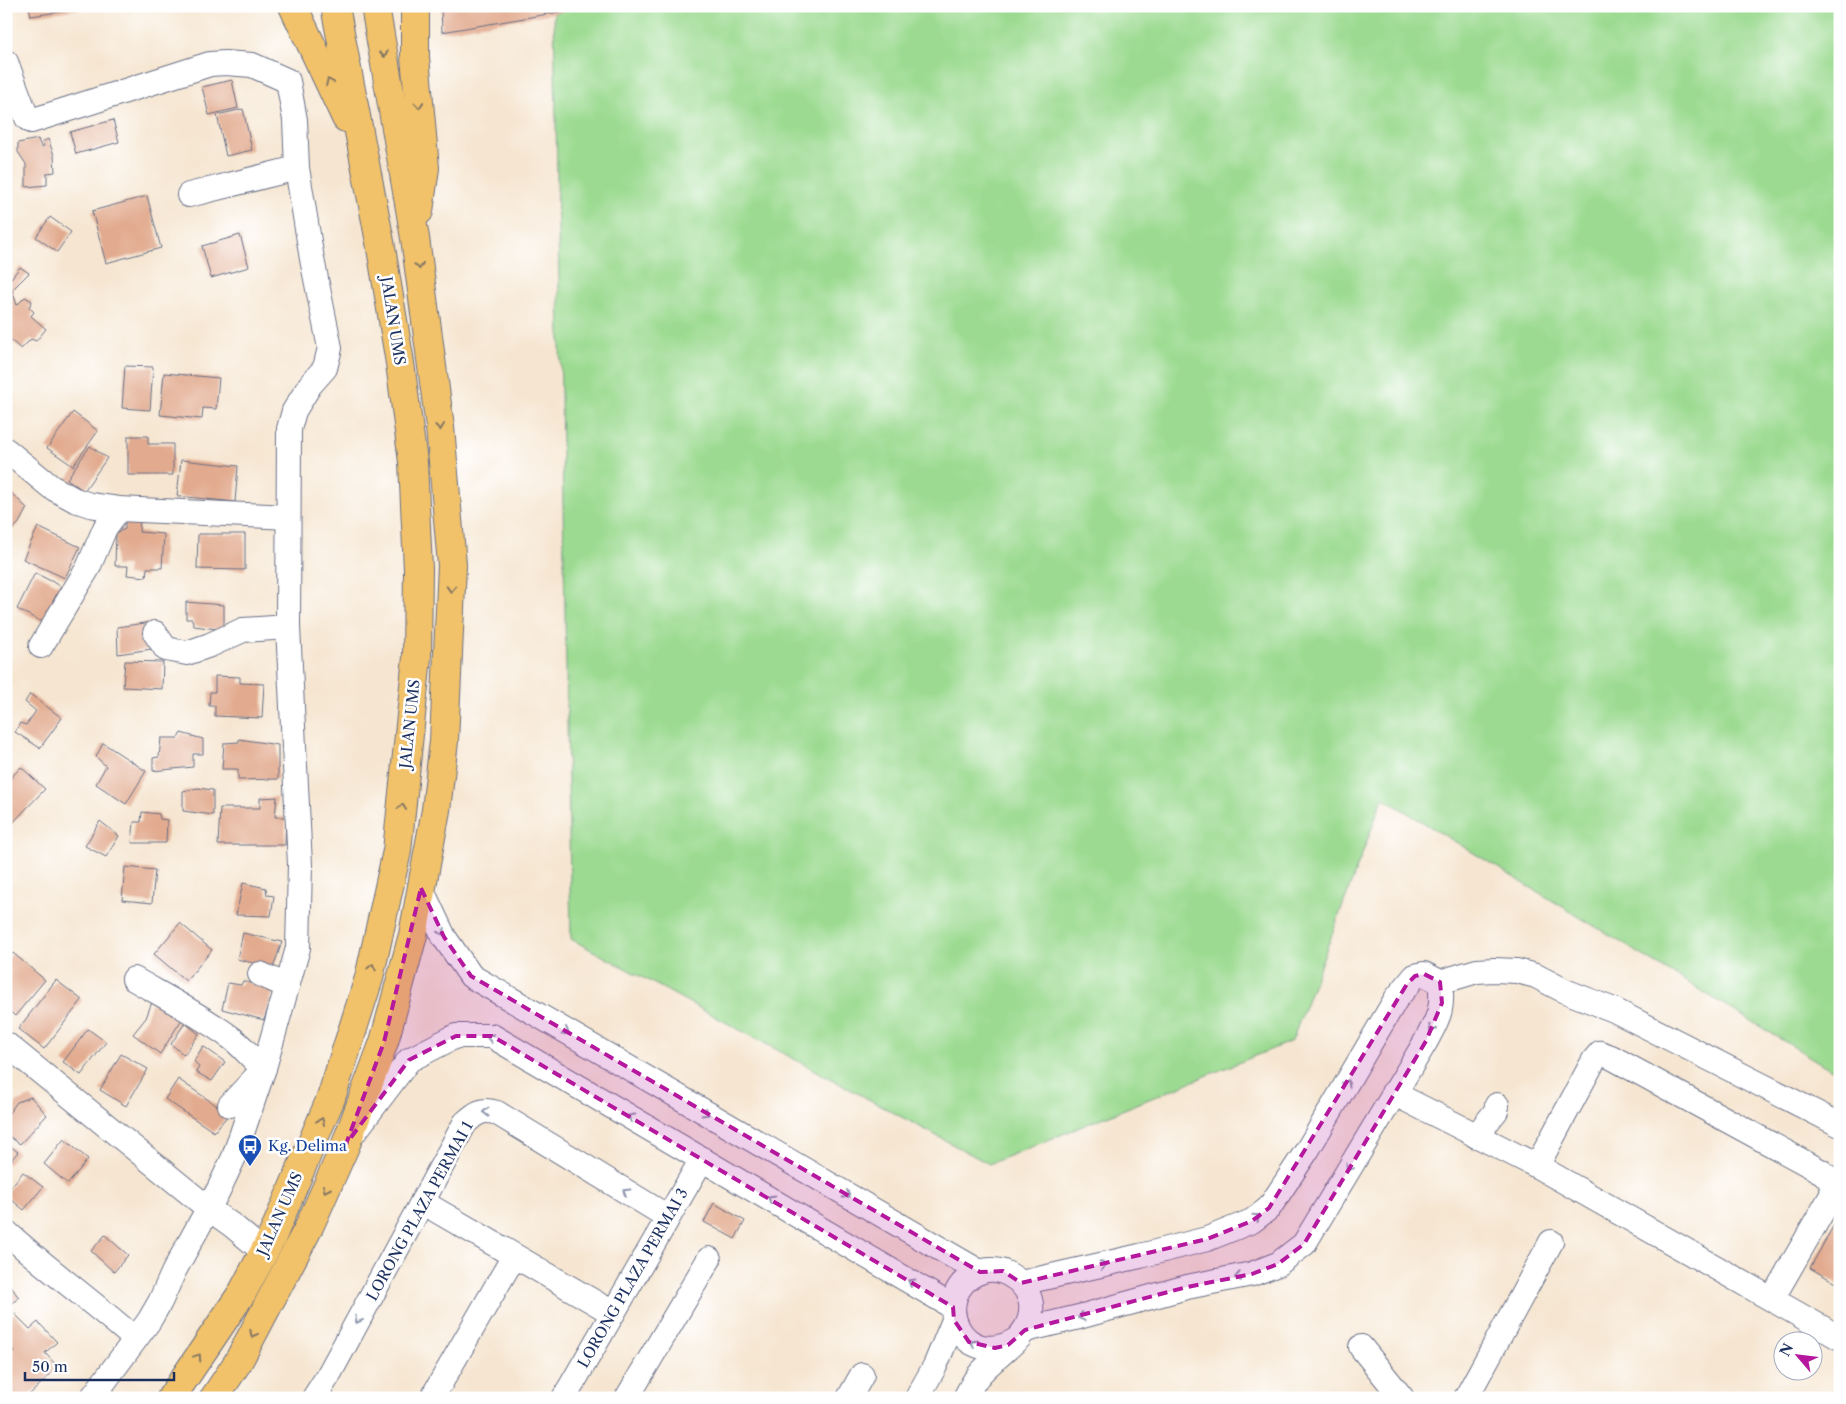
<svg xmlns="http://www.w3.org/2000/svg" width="1846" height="1404" font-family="'Libre Caslon Text',serif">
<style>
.green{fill:#9bda90;stroke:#5b8477}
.building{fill:#e2ab8f}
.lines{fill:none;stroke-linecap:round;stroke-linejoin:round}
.minor-casing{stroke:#686f86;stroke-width:26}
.highway-casing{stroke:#686f86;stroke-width:30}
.minor{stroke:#fff;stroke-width:24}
.highway{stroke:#f2c26a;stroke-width:28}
.oneway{stroke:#867864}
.oneway2{stroke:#8d97ae}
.marked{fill:#b5179e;fill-opacity:0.2;stroke:#b5179e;stroke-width:4;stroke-dasharray:10 6;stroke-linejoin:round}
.labels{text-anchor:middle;stroke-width:5;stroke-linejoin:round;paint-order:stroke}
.street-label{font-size:15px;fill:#1b2f5e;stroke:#fff}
.transit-label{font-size:15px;fill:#164399;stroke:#fff;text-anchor:start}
</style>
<rect width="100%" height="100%" fill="#fff"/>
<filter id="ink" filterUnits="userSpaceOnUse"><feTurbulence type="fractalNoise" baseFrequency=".02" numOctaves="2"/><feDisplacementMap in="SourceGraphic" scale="10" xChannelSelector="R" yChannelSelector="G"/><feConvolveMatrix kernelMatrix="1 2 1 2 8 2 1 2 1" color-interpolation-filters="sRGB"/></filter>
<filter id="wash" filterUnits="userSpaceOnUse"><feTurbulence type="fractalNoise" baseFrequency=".0096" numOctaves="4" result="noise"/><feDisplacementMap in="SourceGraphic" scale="20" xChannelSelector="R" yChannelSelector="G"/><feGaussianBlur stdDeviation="1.12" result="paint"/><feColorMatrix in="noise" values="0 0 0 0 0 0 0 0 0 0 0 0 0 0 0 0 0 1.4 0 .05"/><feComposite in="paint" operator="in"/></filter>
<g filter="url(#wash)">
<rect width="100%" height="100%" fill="#f6e6d1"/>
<path class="green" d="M583 6H1840V1075L1383 798 1292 1041 989 1164 571 939 554 13Z"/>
<g id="blocks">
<g class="building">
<path d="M29 6H79L80 9 31 16Z"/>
<path d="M441 6H580V7L554 13 442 32Z"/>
<path d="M232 80 238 108 209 115 202 87Z"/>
<path d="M243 109 252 150 226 156 217 115Z"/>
<path d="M113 120 119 142 76 154 70 132Z"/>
<path d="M38 139 41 147 44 146 42 142 48 139 54 155 55 172 47 173V185L26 187V164L18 152V143Z"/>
<path d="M147 196 161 248 106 263 92 211Z"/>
<path d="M50 217 71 232 57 252 36 237Z"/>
<path d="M240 235 249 267 211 278 202 246Z"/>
<path d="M20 267 29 273 12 290 17 305 25 297 32 301 29 307 34 312 31 316 46 329 36 341 31 339 21 349 6 336V285Z"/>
<path d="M125 366 153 367 150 410 122 408Z"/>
<path d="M164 373 219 378 216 409 203 408 202 419 160 415Z"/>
<path d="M73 412 98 431 73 466 47 448Z"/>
<path d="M128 436H148V444H173V475H128Z"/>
<path d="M90 446 107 458 84 491 67 479Z"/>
<path d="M181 460 238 466 235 502 177 496Z"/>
<path d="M6 488 27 508 19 523 6 536Z"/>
<path d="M125 520H140L139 532 164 534 162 568H147L146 577 127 575 128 566H115L116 533 125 529Z"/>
<path d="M38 527 80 547 65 578 23 559Z"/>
<path d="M198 534H245V570L197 569Z"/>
<path d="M35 573 61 586 42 622 17 609Z"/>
<path d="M186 602 224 605V630L194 626 192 619H186Z"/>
<path d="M152 622V649L118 654 117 627Z"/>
<path d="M125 661 163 662 162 689 123 687Z"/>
<path d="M215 676 240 677V683L264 684 262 718 215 716V706H209L210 692H215Z"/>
<path d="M30 694 62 718 40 748 15 732 20 723 26 725 36 711 25 702Z"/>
<path d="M181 733 203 739V754H193V767L153 771V758L159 757 161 738H178Z"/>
<path d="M239 739 278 745V779L238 780V769H222L224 743 239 742Z"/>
<path d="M103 743 146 771 126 804 96 784 106 766 96 757Z"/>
<path d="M21 767 45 789 6 830V783Z"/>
<path d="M198 788 213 790V815L183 811V791Z"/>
<path d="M277 797 275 817H286L285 845H218L220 808H260V798Z"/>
<path d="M142 812 159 814 160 819 167 820 166 843H132L134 822H141Z"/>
<path d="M100 821 119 836 106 857 85 846Z"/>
<path d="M125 867 155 870 152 903 122 900Z"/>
<path d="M243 883 266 888 267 895 274 896 271 916 236 915Z"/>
<path d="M180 923 212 950 186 981 154 954Z"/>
<path d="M243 933 282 942 273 968 237 959Z"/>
<path d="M13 953 45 980 15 1016 6 1008V960Z"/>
<path d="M56 980 82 1000 44 1049 18 1029Z"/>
<path d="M243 981 274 990 264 1020 222 1009 228 983 241 985Z"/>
<path d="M152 1002 182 1019 160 1054 133 1034 146 1018Z"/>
<path d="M185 1023 199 1034 184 1055 171 1044Z"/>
<path d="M88 1029 106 1042 81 1075 63 1062Z"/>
<path d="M203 1046 225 1062 212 1081 196 1072 199 1067 194 1061Z"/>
<path d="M121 1054 148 1069 126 1106 100 1090Z"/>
<path d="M178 1079 229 1114 214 1132 165 1099Z"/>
<path d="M31 1097 47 1115 20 1144 6 1134V1117L17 1102Z"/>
<path d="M64 1139 88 1159 68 1184 44 1164Z"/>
<path d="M6 1143 18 1152 6 1166Z"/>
<path d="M23 1172 43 1187 24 1210 6 1195V1193Z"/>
<path d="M714 1203 745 1221 735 1239 704 1222Z"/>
<path d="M1840 1214V1285L1810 1268Z"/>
<path d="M105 1235 128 1255 114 1272 91 1251Z"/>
<path d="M6 1279 19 1298 6 1307Z"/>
<path d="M14 1313 30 1329 38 1322 57 1342 45 1353 58 1367 26 1398H17L6 1387V1358L14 1351 6 1342V1321Z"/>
</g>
</g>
</g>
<g filter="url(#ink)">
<use href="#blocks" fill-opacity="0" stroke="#686f86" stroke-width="1"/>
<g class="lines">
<g class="minor-casing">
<g id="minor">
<path d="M6 62 27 118 31 121 210 64 225 63 252 65 288 81 295 120 297 168 312 259 330 348 325 368 310 385 294 411 289 429 288 627 300 865 298 948 264 1068 234 1157 218 1191 174 1271 160 1302 149 1321 92 1398"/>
<path d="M189 195 297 168"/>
<path d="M6 450 51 487 75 500 90 505 119 509 288 517"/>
<path d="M155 633 166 649 187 653 210 645 243 630 288 627"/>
<path d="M41 646 88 568 105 528 119 509"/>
<path d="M421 888 444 937 471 976 980 1272"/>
<path d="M260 974 287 986"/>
<path d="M134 979C167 998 200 1015 230 1037 243 1046 251 1059 264 1068"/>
<path d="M6 1044 209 1209 233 1226 264 1252"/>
<path d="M1393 1093 1537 1166 1840 1338"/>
<path d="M230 1105 258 1075"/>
<path d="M356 1130 409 1060 456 1036H492L953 1307"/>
<path d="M1476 1136 1496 1111 1497 1105"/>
<path d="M1537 1166 1594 1060 1600 1053 1611 1057 1822 1172 1830 1179 1833 1193 1772 1299"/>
<path d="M422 1202 613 1313"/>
<path d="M6 1232C48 1270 93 1302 135 1339"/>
<path d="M1021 1283 1140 1256 1207 1239 1252 1221 1269 1208 1308 1149 1396 999 1415 976 1424 974 1440 982 1477 971 1494 970 1517 971 1536 976 1565 991 1614 1010 1840 1125"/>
<path d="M1025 1330 1079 1317 1187 1287 1252 1274 1278 1264 1304 1244 1426 1041C1438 1018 1444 1010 1440 982"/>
<path d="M1361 1347 1402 1398"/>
<path d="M314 1398 328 1376 465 1123C476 1113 482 1108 497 1113L668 1217"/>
<path d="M432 1398 514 1256"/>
<path d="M564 1398 702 1159"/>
<path d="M627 1398 709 1259"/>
<path d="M849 1398 862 1375"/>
<path d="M917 1398 935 1366 954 1320"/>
<path d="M965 1398C970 1390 973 1381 979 1375 996 1353 1035 1337 1031 1304 1029 1290 1019 1279 1006 1273 997 1269 986 1269 977 1273 927 1297 963 1375 1019 1338"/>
<path d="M1466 1398 1551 1242"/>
</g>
</g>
<g class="highway-casing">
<g id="highway">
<path d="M293 6 346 118"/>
<path d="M415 6V57L425 168 419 211"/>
<path d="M171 1398 242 1293 271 1239 331 1098 369 978 397 851 417 657 418 569 413 462 400 363 380 242 335 6"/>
<path d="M214 1398 238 1362 309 1227 346 1144 384 1042 413 935 436 810 444 741 452 565 440 427 415 238 375 6"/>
</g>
</g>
<use href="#minor" class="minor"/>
<use href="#highway" class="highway"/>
</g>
<defs><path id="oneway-chevron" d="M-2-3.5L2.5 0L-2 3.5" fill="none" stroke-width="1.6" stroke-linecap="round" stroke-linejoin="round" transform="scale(1.25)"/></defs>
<g class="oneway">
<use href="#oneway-chevron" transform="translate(384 54) rotate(80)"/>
<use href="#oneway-chevron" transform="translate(329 82) rotate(-115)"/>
<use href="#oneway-chevron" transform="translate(419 105) rotate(85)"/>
<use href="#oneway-chevron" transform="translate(419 266) rotate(82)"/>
<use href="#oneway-chevron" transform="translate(440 427) rotate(84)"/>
<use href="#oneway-chevron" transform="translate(451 589) rotate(92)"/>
<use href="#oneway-chevron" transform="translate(402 807) rotate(-84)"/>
<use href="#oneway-chevron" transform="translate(372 967) rotate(-77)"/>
<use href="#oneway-chevron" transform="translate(321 1121) rotate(-67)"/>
<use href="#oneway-chevron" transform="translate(326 1189) rotate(114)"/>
<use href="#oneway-chevron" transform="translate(253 1334) rotate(118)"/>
<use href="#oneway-chevron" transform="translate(198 1357) rotate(-56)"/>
</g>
<g class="oneway2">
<use href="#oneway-chevron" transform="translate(442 932) rotate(63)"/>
<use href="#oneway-chevron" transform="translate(1432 1029) rotate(117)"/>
<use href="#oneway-chevron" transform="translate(566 1032) rotate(30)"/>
<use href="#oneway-chevron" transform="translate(490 1038) rotate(-168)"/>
<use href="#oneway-chevron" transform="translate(1347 1083) rotate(-59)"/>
<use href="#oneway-chevron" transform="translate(486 1112) rotate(-180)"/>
<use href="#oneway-chevron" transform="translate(706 1113) rotate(30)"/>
<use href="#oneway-chevron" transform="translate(631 1117) rotate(-150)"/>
<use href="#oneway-chevron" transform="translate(1349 1168) rotate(121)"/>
<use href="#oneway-chevron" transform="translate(626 1192) rotate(-148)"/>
<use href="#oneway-chevron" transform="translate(847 1195) rotate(30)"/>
<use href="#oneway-chevron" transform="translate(771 1199) rotate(-150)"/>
<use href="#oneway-chevron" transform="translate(1257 1217) rotate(-35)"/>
<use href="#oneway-chevron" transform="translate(1103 1265) rotate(-13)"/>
<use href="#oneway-chevron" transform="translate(1238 1277) rotate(169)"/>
<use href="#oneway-chevron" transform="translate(911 1282) rotate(-150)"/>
<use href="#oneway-chevron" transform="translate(1081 1317) rotate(165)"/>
<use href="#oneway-chevron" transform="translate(358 1320) rotate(119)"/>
<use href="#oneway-chevron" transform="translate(974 1343) rotate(-150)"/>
</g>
</g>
<path class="marked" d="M421 888 444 937 471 976 980 1272 1003 1271 1021 1283 1207 1239 1252 1221 1269 1208 1407 984 1415 976 1424 974 1440 982 1442 1003 1426 1041 1304 1244 1278 1264 1252 1274 1187 1287 1025 1330 1008 1345 995 1348 969 1342 954 1320 953 1307 492 1036H456L409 1060 346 1144 384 1042Z"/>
<defs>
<g id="bus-pin" transform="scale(1.25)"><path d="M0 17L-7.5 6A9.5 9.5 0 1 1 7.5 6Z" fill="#1a4fb4" stroke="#fff"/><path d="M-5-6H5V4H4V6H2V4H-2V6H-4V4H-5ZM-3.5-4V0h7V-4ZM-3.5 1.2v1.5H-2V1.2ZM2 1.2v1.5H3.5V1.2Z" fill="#fff"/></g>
</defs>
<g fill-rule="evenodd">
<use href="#bus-pin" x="250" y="1146"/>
</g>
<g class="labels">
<g class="street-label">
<text transform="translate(393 321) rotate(81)" y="5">JALAN UMS</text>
<text transform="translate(410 724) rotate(-84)" y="5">JALAN UMS</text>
<text transform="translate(420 1211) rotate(-61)" y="5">LORONG PLAZA PERMAI 1</text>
<text transform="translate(280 1214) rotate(-66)" y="5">JALAN UMS</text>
<text transform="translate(633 1278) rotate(-60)" y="5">LORONG PLAZA PERMAI 3</text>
</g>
<g class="transit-label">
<text x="268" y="1151">Kg. Delima</text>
</g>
</g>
<rect width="1846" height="1404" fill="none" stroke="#fff" stroke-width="25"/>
<g transform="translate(1798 1356) rotate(298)"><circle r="24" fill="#ffffff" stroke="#a4acbf"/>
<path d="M0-4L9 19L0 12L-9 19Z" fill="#b5179e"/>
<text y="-8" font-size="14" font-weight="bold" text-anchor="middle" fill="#1b2f5e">N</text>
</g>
<path d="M25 1372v8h149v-8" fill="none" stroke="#1b2f5e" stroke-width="2.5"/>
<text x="32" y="1372" font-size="15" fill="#1b2f5e" stroke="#ffffff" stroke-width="4" paint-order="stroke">50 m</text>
</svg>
